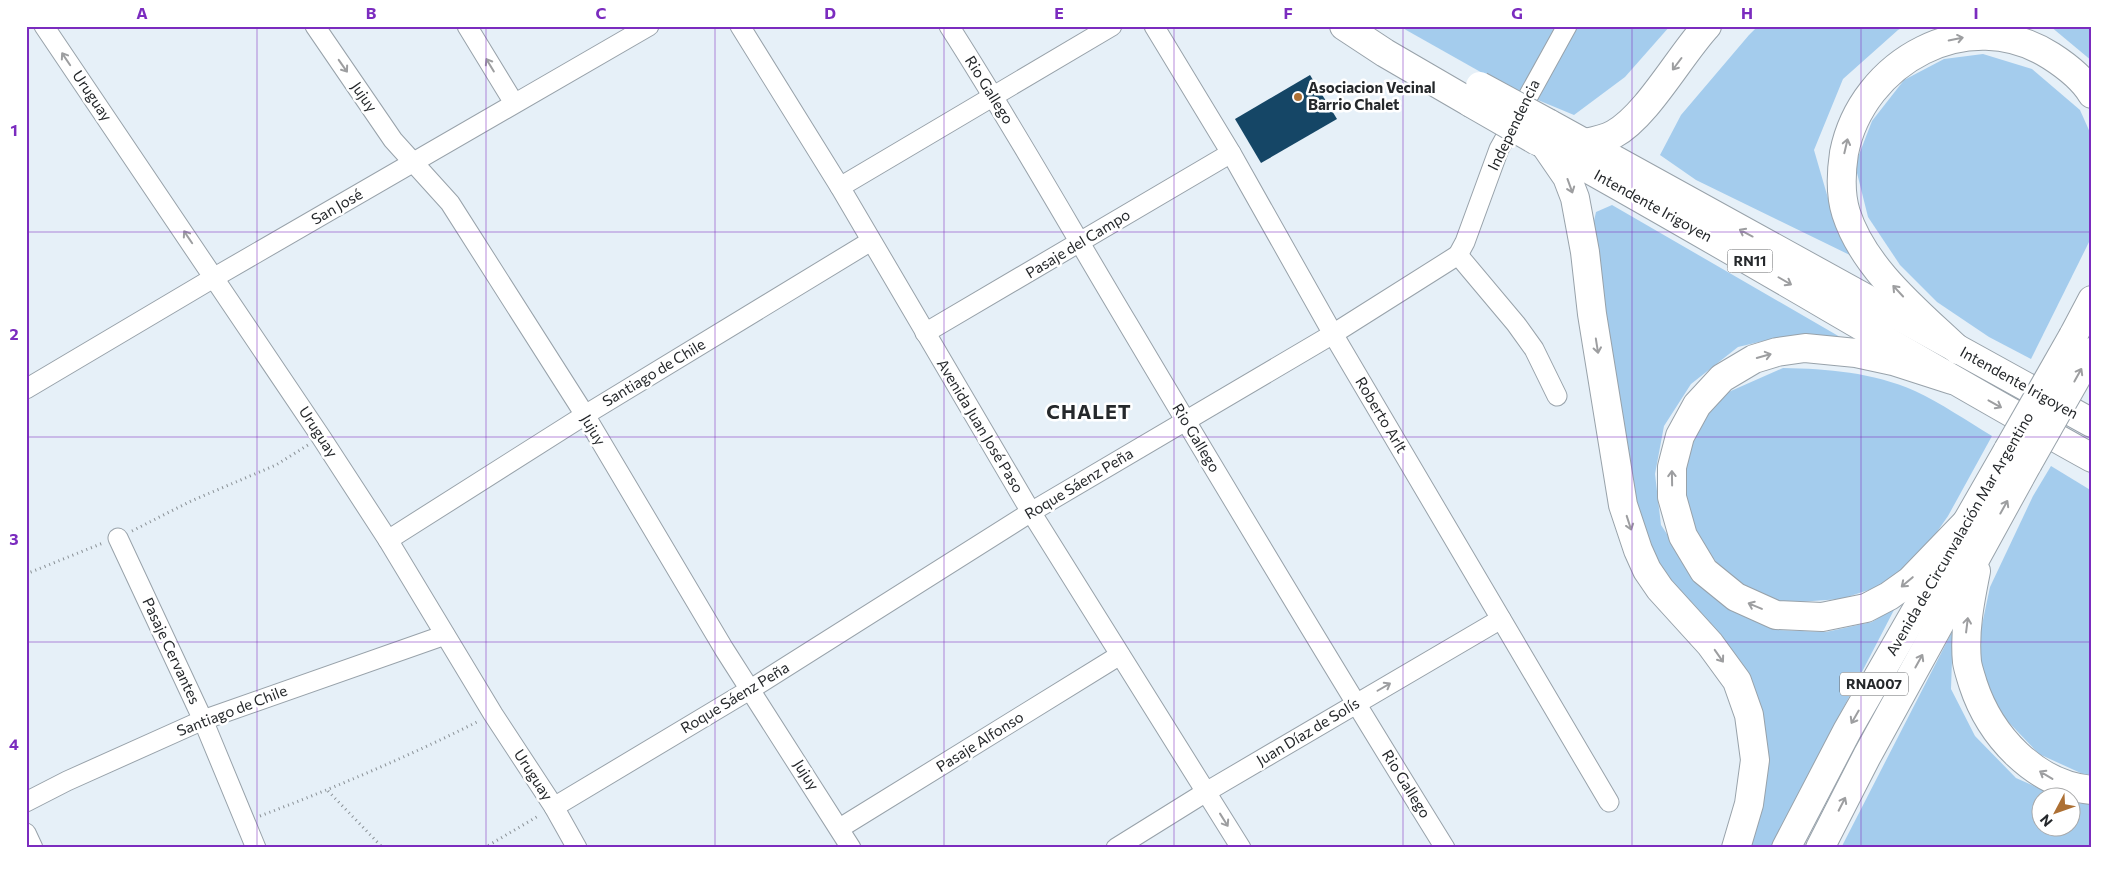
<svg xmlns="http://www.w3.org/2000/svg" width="2118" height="874" font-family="Commissioner,sans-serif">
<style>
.green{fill:#a4cced}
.building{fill:#154666}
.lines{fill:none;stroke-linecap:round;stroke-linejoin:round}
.street-casing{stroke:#98a2aa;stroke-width:21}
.primary-casing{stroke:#98a2aa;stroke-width:30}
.highway-casing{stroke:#98a2aa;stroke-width:30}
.path{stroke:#8a9196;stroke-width:3;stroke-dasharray:1 4;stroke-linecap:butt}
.street{stroke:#fff;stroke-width:19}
.primary{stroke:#fff;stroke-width:28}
.highway{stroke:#fff;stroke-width:28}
.primary-bridge-casing{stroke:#98a2aa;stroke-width:30;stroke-linecap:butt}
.highway-bridge-casing{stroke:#98a2aa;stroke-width:30;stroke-linecap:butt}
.primary-bridge{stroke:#fff;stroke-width:28}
.highway-bridge{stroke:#fff;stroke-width:28}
.oneway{stroke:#9d9ea0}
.grid{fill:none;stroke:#7b2cbf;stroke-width:1;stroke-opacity:0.55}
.poi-dot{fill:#ad7034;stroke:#fff;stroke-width:2}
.labels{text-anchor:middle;stroke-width:5;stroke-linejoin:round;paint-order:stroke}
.shield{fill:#fff;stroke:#66686b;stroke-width:1}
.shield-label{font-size:14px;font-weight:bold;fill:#25282b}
.poi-label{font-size:15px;font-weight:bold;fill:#25282b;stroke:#fff;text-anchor:start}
.street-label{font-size:15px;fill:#25282b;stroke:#fff}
.district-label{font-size:20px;font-weight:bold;letter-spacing:1px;fill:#25282b;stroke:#fff}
.neatline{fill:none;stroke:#7b2cbf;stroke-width:2}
.grid-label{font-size:16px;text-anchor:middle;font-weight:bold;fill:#7b2cbf}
</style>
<rect width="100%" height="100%" fill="#e6f0f8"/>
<g class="green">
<path d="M1399 26H1670L1625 77 1574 115 1509 88Z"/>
<path d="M1758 26H1906L1898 30 1843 79 1814 150 1832 212 1858 259 1696 180 1660 155 1681 115 1749 35Z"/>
<path d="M2050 26H2092V61Z"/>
<path d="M1983 54 2032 69 2080 110 2092 137 2091 238 2031 359 1989 337 1937 302 1900 265 1868 217 1855 165 1872 121 1904 80 1944 59Z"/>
<path d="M1612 205 1847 341 1780 337 1738 347 1691 384 1664 426 1655 474 1661 525 1692 572 1729 607 1778 630 1826 632 1872 622 1895 608 1771 848H1745L1764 727 1752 681 1726 645 1661 569 1641 525 1591 234 1596 212Z"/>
<path d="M1783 368C1828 369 1872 372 1915 391 1941 403 1967 421 1992 436L1948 516 1921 555 1878 587 1841 599 1784 603 1730 579 1701 543 1683 500 1685 456 1703 419 1724 394Z"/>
<path d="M2051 466 2092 491V774L2085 775 2039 754 1996 709 1976 653 1990 587 2033 496Z"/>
<path d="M1953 630 1951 689 1975 736 2016 778 2056 796H2040V826H2070L2071 803 2092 804V848H1841Z"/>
</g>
<path class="building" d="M1310 75 1337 119 1261 163 1235 119Z"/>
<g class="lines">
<g class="street-casing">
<g id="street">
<path d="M44 26 321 437 388 540 493 714 554 807 577 848"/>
<path d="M315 26 393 140 450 203 585 415 724 649 851 848"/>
<path d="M467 26 514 103"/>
<path d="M740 26 840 187 1031 512 1241 848"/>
<path d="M949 26C1012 124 1068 224 1128 324 1232 499 1337 674 1445 848"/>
<path d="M1154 26 1231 153 1333 334 1609 802"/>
<path d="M840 187 1112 26"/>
<path d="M1458 255 1465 242 1499 149 1567 26"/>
<path d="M925 333 1231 153"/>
<path d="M26 389 215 277 649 26"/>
<path d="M118 538 203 720 256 848"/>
<path d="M388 540 585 415 871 241"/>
<path d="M26 802 67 781 203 720 445 635"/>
<path d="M554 807 751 689 1031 512 1333 334 1458 255 1516 324 1534 349 1557 396"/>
<path d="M840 828 1120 655"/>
<path d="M26 833 33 848"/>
<path d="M1116 848 1206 792 1501 619"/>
</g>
</g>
<g class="primary-casing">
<g id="primary">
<path d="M1344 26 1385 53 1471 103"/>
<path d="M1548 123 2092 423"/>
<path d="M1540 142C1726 244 1906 355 2092 458"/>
</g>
</g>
<g class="highway-casing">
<g id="highway">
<path d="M1585 143C1595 141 1605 139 1614 134 1647 116 1680 55 1707 26"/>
<path d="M1545 145 1567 177 1575 198 1585 252 1592 314 1623 505 1638 550 1647 570 1660 589 1710 644 1737 681 1749 715 1755 760 1749 804 1736 848"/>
<path d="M2073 336 2092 300"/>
<path d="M1958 350C1917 311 1864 269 1846 213 1840 194 1841 173 1844 153 1862 61 1968 3 2051 56 2065 65 2083 79 2092 94"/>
<path d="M1952 380 1893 361 1856 353 1805 348 1777 352 1754 359 1722 378 1697 405 1680 436 1672 467V497L1683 536 1704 571 1736 597 1776 615 1822 617 1866 608 1889 596 1910 581 1966 523"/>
<path d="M1976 571C1970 601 1964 631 1967 662 1968 669 1971 677 1973 684 1990 736 2035 785 2092 790"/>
<path d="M1786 848 1847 731 2008 450"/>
<path d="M1820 848 1867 756 2028 463"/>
</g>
</g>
<g class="path">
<path d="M132 531 191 501 276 465 308 445"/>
<path d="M26 574 103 543"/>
<path d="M328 791 383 848"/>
<path d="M260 816C334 788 407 757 477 722"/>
<path d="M484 848 540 815"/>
</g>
<use href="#street" class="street"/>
<use href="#primary" class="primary"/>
<use href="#highway" class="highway"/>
<g class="primary-bridge-casing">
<g id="primary-bridge">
<path d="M1480 86 1548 123"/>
<path d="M1471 103 1537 141"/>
</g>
</g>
<g class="highway-bridge-casing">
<g id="highway-bridge">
<path d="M2008 450 2073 336"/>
<path d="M2028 463 2091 352"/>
</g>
</g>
<use href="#primary-bridge" class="primary-bridge"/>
<use href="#highway-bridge" class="highway-bridge"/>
</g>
<defs><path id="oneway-shaft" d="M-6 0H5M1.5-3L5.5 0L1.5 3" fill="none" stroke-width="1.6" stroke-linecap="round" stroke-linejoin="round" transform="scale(1.25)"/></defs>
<g class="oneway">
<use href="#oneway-shaft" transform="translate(1956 39) rotate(-12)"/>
<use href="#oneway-shaft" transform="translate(66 59) rotate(-124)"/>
<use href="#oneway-shaft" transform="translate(1677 64) rotate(127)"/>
<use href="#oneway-shaft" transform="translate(490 65) rotate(-121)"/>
<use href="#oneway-shaft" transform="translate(343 66) rotate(55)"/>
<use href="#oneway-shaft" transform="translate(1846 146) rotate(-77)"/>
<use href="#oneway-shaft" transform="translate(1570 186) rotate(70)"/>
<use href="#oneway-shaft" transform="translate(1746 233) rotate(-152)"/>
<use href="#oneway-shaft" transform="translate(188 237) rotate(-124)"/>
<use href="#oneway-shaft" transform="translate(1785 281) rotate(30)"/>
<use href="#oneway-shaft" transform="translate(1898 291) rotate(-133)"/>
<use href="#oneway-shaft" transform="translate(1597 346) rotate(81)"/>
<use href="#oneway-shaft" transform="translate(1764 356) rotate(-16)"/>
<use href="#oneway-shaft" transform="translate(2078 375) rotate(-61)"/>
<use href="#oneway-shaft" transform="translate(1995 404) rotate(29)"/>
<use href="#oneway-shaft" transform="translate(1672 478) rotate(-91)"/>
<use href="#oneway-shaft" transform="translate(2004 507) rotate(-61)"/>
<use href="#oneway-shaft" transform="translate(1629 523) rotate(72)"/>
<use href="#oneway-shaft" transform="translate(1907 582) rotate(140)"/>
<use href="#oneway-shaft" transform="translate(1755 606) rotate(-157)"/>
<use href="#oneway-shaft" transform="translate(1967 625) rotate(-83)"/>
<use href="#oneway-shaft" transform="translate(1719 656) rotate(55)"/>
<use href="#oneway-shaft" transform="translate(1919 661) rotate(-61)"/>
<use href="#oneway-shaft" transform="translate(1384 687) rotate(-30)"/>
<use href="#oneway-shaft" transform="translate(1855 717) rotate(120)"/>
<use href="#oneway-shaft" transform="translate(2046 775) rotate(-149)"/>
<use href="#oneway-shaft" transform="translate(1842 804) rotate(-63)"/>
<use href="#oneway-shaft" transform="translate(1224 820) rotate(58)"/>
</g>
<path class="grid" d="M257 26V848M486 26V848M715 26V848M944 26V848M1174 26V848M1403 26V848M1632 26V848M1861 26V848M26 232H2092M26 437H2092M26 642H2092"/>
<circle class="poi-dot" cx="1298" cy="97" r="5"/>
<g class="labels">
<g class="shield">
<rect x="1727.5" y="249.5" width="45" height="23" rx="4"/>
<rect x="1840" y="672.5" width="68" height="23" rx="4"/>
</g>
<g class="shield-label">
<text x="1750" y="266">RN11</text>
<text x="1874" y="689">RNA007</text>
</g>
<g class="poi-label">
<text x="1308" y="93">Asociacion Vecinal<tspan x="1308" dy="17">Barrio Chalet</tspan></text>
</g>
<g class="street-label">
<text transform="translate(989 90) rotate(58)" y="5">Rio Gallego</text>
<text transform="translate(92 96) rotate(56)" y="5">Uruguay</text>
<text transform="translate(364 97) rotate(55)" y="5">Jujuy</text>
<text transform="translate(1514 125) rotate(-64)" y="5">Independencia</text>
<text transform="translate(1653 206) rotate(29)" y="5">Intendente Irigoyen</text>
<text transform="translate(337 207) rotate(-30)" y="5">San José</text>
<text transform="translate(1078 244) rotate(-31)" y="5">Pasaje del Campo</text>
<text transform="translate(654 373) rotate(-31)" y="5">Santiago de Chile</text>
<text transform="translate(2019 383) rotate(29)" y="5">Intendente Irigoyen</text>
<text transform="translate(1381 415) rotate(59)" y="5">Roberto Arlt</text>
<text transform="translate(980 426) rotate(59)" y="5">Avenida Juan José Paso</text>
<text transform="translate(593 430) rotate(59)" y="5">Jujuy</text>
<text transform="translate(318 432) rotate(57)" y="5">Uruguay</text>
<text transform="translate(1196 438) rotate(59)" y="5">Rio Gallego</text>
<text transform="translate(1079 484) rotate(-31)" y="5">Roque Sáenz Peña</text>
<text transform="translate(1960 534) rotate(-60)" y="5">Avenida de Circunvalación Mar Argentino</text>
<text transform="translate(171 651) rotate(65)" y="5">Pasaje Cervantes</text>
<text transform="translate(735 698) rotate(-31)" y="5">Roque Sáenz Peña</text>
<text transform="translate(232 711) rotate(-21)" y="5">Santiago de Chile</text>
<text transform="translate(1308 732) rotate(-31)" y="5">Juan Díaz de Solís</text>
<text transform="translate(980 742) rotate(-32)" y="5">Pasaje Alfonso</text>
<text transform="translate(533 775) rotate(57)" y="5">Uruguay</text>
<text transform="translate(806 775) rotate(57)" y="5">Jujuy</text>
<text transform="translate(1406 784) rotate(58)" y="5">Rio Gallego</text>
</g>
<g class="district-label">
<text x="1089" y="419">CHALET</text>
</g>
</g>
<rect width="2118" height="874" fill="none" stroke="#ffffff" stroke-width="55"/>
<g transform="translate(2056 812) rotate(229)"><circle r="24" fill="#ffffff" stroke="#a8a9aa"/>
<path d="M0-4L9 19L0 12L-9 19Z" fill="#ad7034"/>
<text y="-8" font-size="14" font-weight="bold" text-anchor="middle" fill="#25282b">N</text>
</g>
<rect x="28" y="28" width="2062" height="818" class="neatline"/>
<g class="grid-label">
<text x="142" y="19">A</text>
<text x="371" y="19">B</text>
<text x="601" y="19">C</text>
<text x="830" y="19">D</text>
<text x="1059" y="19">E</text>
<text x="1288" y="19">F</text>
<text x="1517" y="19">G</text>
<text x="1747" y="19">H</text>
<text x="1976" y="19">I</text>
<text x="14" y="136">1</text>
<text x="14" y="340">2</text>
<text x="14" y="545">3</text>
<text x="14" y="750">4</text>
</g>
</svg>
